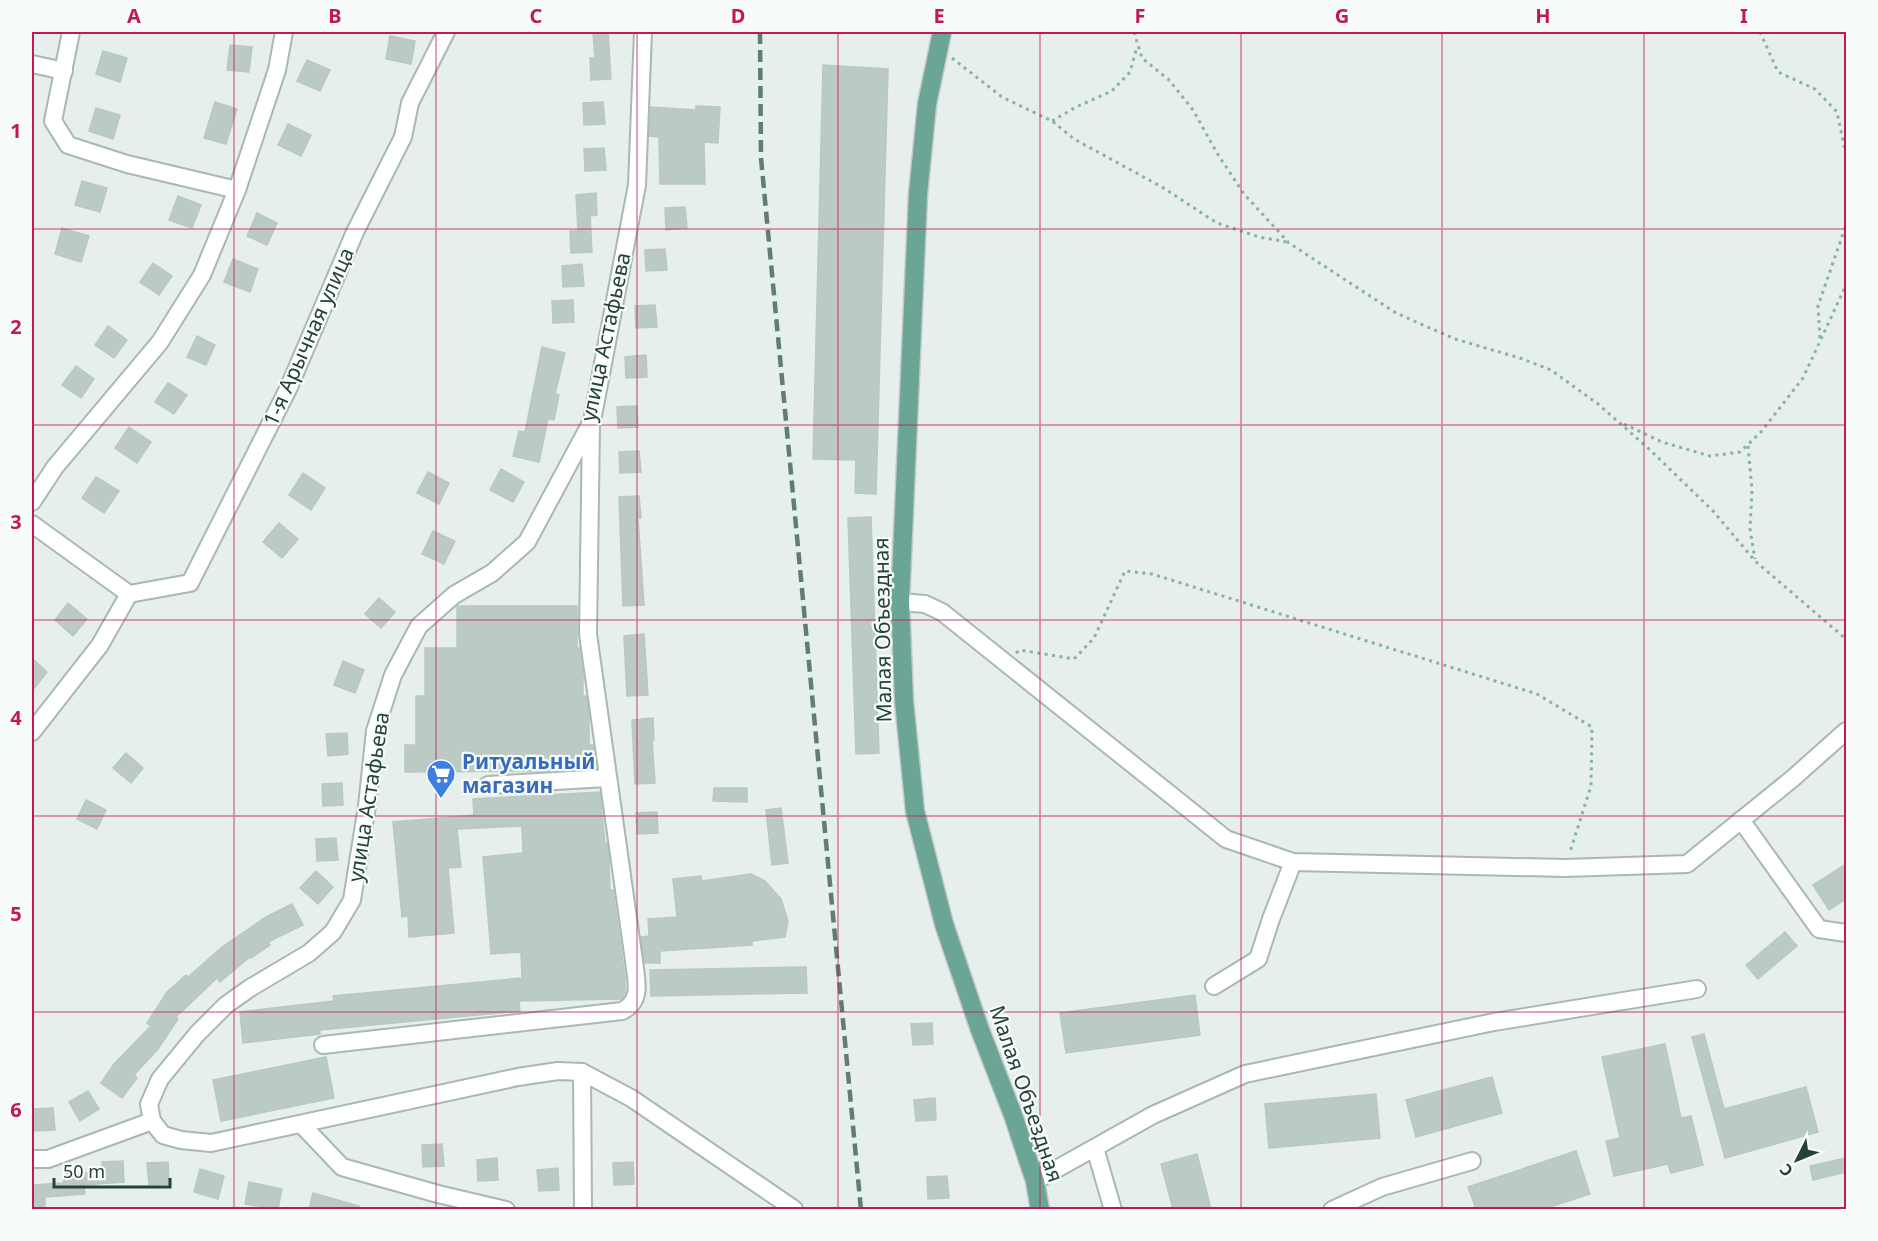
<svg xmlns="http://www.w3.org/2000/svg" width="1878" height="1241" font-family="'Noto Sans',sans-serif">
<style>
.building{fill:#bbcac4;stroke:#b8c9c2;stroke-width:1.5}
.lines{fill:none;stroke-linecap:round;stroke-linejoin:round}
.minor-casing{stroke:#a8b8b2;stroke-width:20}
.major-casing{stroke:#c2cac8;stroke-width:21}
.path{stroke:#86b3a5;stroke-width:3;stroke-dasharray:3 4.5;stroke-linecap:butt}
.minor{stroke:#fff;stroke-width:16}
.major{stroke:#6aa596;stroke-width:18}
.rail{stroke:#5f7d75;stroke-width:4.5;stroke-dasharray:12 6;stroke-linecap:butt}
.grid{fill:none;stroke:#c2185b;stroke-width:1.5;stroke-opacity:0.55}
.labels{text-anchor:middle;stroke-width:4.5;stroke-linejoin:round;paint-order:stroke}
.street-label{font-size:21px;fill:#24423a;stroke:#f7fbf9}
.shop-label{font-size:21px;font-weight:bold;fill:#366cbe;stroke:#f7fbf9;text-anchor:start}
.neatline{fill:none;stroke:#c2185b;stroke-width:2}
.grid-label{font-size:20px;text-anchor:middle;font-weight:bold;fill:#c2185b}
</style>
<rect width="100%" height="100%" fill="#e6efeb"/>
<g class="building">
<path d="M593 32H608L611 79 591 80 590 58H595Z"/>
<path d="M390 36 415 41 411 64 386 59Z"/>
<path d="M230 45 252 47 249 72 227 70Z"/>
<path d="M103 51 127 58 120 82 96 74Z"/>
<path d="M307 60 330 70 320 91 297 81Z"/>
<path d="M823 65 888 69 876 494 855 493 856 460 813 459Z"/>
<path d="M215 102 237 109 226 144 204 138Z"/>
<path d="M603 102 605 124 584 125 583 103Z"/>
<path d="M696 106 720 107 718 143 704 142 705 184H660L659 137 649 136 651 107 696 110Z"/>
<path d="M96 108 120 115 113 139 89 131Z"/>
<path d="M288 124 311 135 301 156 278 145Z"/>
<path d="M604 148 606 170 585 171 584 149Z"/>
<path d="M82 181 107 188 100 212 75 205Z"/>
<path d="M596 193 597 215 590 216 592 252 571 253 570 231H578L576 195Z"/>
<path d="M178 196 201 205 192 228 169 220Z"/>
<path d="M685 207 687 228 666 230 665 208Z"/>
<path d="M257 213 277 223 267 245 247 236Z"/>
<path d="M62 228 89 236 81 262 55 254Z"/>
<path d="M665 249 667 270 646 271 645 250Z"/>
<path d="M233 259 258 269 250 292 224 282Z"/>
<path d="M153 263 172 276 159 295 140 282Z"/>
<path d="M582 264 584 286 563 287 562 266Z"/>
<path d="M573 300 574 322 553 323 552 301Z"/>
<path d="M655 305 657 327 636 328 635 306Z"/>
<path d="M108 326 127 340 114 358 95 345Z"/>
<path d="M197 336 215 345 206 365 187 357Z"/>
<path d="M542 347 565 353 555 394 559 395 554 420 548 419 539 462 513 456 519 431 525 432Z"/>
<path d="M646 355 647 377 626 378 625 357Z"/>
<path d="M76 366 94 379 81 398 62 385Z"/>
<path d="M168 383 187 395 174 414 155 402Z"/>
<path d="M637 406 638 427 618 428 617 407Z"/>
<path d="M129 427 151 442 137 463 115 448Z"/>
<path d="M639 451 641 472 620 473 619 452Z"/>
<path d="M501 469 524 482 513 502 490 490Z"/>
<path d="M428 472 449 483 439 504 417 493Z"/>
<path d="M303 473 325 488 311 510 289 495Z"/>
<path d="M96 477 119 491 104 513 82 498Z"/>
<path d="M639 496 641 518H638L644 605 623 606 619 497Z"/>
<path d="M871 517 879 753 856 754 848 518Z"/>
<path d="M279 523 298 539 282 558 263 542Z"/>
<path d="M433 531 455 541 444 564 422 554Z"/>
<path d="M379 598 395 612 381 628 365 614Z"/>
<path d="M68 603 87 619 73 636 55 620Z"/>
<path d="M457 606H577V648H579L583 675V696H586L589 716V745H593L594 753V768L539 771 405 772V745H416V696H425V648H457Z"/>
<path d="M644 634 648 695 627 696 624 636Z"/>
<path d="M32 658 47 672 32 691Z"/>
<path d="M343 661 364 670 355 693 334 685Z"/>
<path d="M653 718 654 740H652L655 783 635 784 632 720Z"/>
<path d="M347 733 348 754 328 756 326 734Z"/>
<path d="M126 753 143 768 131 783 113 768Z"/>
<path d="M342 783 343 805 323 806 322 784Z"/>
<path d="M714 788H747V802L713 801Z"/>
<path d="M600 792 605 843H607L609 861 610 890H613L625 977V993L622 999 519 1001 520 1011 320 1030V1034L243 1043 240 1012 334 1001 333 996 522 978 521 952 491 954 483 857 523 853 522 826 457 829 461 867 448 868 454 933 409 937 408 916 402 917 393 822 474 815 473 799Z"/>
<path d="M86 800 106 810 97 829 77 819Z"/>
<path d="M781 808 788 863 772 865 766 810Z"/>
<path d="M657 812 658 833 637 834 636 813Z"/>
<path d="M336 838 338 860 317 861 316 839Z"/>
<path d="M1846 864V899L1829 910 1813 885Z"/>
<path d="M316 871 333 887 318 904 300 888Z"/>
<path d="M751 874 765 881 781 899 788 921 785 937 752 941V945L660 951V963H645L641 937 649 936 648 919 677 917 673 879 701 876 702 881Z"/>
<path d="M292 904 303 925 268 942 270 945 251 958 250 957 220 982 217 978 176 1017 178 1019 158 1049 134 1075 137 1078 122 1098 101 1083 114 1064 151 1026 147 1023 167 992 186 975 188 977 222 947 266 917Z"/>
<path d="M1785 932 1797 946 1758 979 1746 965Z"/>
<path d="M806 967 807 993 651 996 650 970Z"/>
<path d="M1195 995 1200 1035 1066 1053 1060 1013Z"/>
<path d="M932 1023 933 1044 913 1045 911 1024Z"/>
<path d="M1704 1034 1724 1109 1806 1087 1818 1132 1725 1158 1692 1037Z"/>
<path d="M1665 1044 1681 1118 1691 1116 1703 1165 1671 1173 1668 1164 1614 1176 1606 1141 1620 1138 1602 1057Z"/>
<path d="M326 1057 334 1098 221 1121 213 1080Z"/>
<path d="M1492 1077 1502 1113 1416 1137 1406 1100Z"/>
<path d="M88 1091 99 1109 80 1121 69 1102Z"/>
<path d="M1376 1094 1380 1138 1269 1148 1265 1104Z"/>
<path d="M935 1098 936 1120 916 1121 914 1100Z"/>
<path d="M53 1108 55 1130 34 1131 33 1109Z"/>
<path d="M442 1144 444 1166 423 1167 422 1145Z"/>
<path d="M1576 1151 1590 1194 1544 1209H1476L1468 1187Z"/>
<path d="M1197 1154 1211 1209H1173L1161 1164Z"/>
<path d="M497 1158 498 1180 478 1181 477 1160Z"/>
<path d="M1846 1158V1172L1813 1180 1810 1166Z"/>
<path d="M123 1161 124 1182 84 1185 85 1194 45 1197V1206L32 1207V1185L64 1183 63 1174 103 1172 102 1162Z"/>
<path d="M168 1162 169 1184 149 1185 147 1163Z"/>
<path d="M633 1162 634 1184 614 1185 613 1163Z"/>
<path d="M558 1168 559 1190 539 1191 537 1170Z"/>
<path d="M200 1169 224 1176 218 1199 194 1192Z"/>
<path d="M947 1176 949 1198 928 1199 927 1177Z"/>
<path d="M249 1182 282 1189 278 1209 245 1204Z"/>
<path d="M313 1193 359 1206V1209H309Z"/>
</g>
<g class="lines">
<g class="minor-casing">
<g id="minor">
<path d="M71 32 53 121 68 145 127 164 237 190"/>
<path d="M643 32 637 185 592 421 527 542 492 573 454 595 419 626 393 675 375 731 367 806 352 900 333 932 309 953 250 988 226 1005 197 1034 160 1079 149 1104 152 1121 163 1135 181 1140 211 1143 518 1077 558 1071 582 1072 631 1098 794 1209"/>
<path d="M32 64 64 71"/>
<path d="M32 502 55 467 160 342 202 275 237 190 277 70 284 32"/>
<path d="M32 524 129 594 190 583 289 387 355 232 403 137 410 103 446 32"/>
<path d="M900 602 925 604 942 612 1226 839 1293 862 1565 868 1687 864 1792 779 1846 731"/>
<path d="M32 732 100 645 129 594"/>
<path d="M488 785 607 778"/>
<path d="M1741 820 1819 929 1846 933"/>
<path d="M1214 986 1258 959 1271 919 1293 862"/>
<path d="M323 1045 622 1011C643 1001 636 980 634 961L588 634 591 425"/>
<path d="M582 1072 583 1210"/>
<path d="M301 1124 342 1167 438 1194 506 1210"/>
<path d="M1095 1148 1113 1210"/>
<path d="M32 1159H48L152 1121"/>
<path d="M1035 1181 1153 1115 1245 1074 1494 1022 1697 989"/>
<path d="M1332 1210 1382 1187 1472 1161"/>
</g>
</g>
<g class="major-casing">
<path id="major" d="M942 32 927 104 918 194 900 602 904 701 915 811 944 924 980 1030 1013 1115 1035 1181 1040 1210"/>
</g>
<g class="path">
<path d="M1134 32 1142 58 1169 80 1193 110 1217 153 1244 194 1289 243 1396 313 1455 339 1520 358 1551 370 1598 404 1648 448 1714 512 1755 561 1846 639"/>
<path d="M1760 32 1778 72 1815 89 1837 112 1846 155"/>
<path d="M952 58 1002 97 1052 121 1074 139 1162 187 1217 223 1259 237 1287 242"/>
<path d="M1052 121 1076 107 1112 91 1130 72 1137 47"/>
<path d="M1820 338 1818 306 1846 225"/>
<path d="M1624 424 1662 442 1710 456 1740 452 1761 432 1803 378 1846 285"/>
<path d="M1748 446 1752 490 1750 529 1755 559"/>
<path d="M1016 653 1020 650 1074 659 1094 638 1125 571 1152 574 1537 694 1592 727 1591 786 1570 852"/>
</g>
<use href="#minor" class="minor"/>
<use href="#major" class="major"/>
<path class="rail" d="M760 32 761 158 861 1210"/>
</g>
<path class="grid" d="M234 32V1210M436 32V1210M637 32V1210M838 32V1210M1040 32V1210M1241 32V1210M1442 32V1210M1644 32V1210M32 229H1846M32 425H1846M32 620H1846M32 816H1846M32 1012H1846"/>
<defs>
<g id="supermarket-pin" transform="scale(1.5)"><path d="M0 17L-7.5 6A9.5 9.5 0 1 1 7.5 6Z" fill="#3f7fe0" stroke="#f7fbf9"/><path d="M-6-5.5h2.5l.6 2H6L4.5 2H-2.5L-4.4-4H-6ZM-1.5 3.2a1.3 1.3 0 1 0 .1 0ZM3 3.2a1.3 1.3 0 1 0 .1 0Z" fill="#fff"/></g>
</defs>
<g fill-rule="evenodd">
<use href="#supermarket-pin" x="441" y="774"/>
</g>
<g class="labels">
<g class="street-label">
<text transform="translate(309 337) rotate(-66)" y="7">1-я Арычная улица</text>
<text transform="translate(606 337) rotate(-78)" y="7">улица Астафьева</text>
<text transform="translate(883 630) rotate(-91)" y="7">Малая Объездная</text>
<text transform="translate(369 797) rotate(-81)" y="7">улица Астафьева</text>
<text transform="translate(1026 1094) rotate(71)" y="7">Малая Объездная</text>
</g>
<g class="shop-label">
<text x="462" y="769">Ритуальный<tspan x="462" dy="24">магазин</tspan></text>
</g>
</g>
<rect width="1878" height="1241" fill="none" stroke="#f7fbf9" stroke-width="66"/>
<g transform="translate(1797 1160) rotate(227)" stroke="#f7fbf9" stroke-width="4.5" paint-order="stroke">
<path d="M0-4.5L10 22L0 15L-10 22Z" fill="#24423a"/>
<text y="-9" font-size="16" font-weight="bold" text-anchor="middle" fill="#24423a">С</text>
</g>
<path d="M54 1178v9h116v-9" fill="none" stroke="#24423a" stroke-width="3"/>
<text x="63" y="1178" font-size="18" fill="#24423a" stroke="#f7fbf9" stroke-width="4.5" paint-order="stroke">50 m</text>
<rect x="33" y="33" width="1812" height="1175" class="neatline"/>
<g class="grid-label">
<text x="134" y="23">A</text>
<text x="335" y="23">B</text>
<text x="536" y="23">C</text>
<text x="738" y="23">D</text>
<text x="939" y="23">E</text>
<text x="1140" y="23">F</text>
<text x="1342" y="23">G</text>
<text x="1543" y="23">H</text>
<text x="1744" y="23">I</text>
<text x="16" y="138">1</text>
<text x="16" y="334">2</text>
<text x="16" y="529">3</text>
<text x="16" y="725">4</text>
<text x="16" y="921">5</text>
<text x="16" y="1117">6</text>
</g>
</svg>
